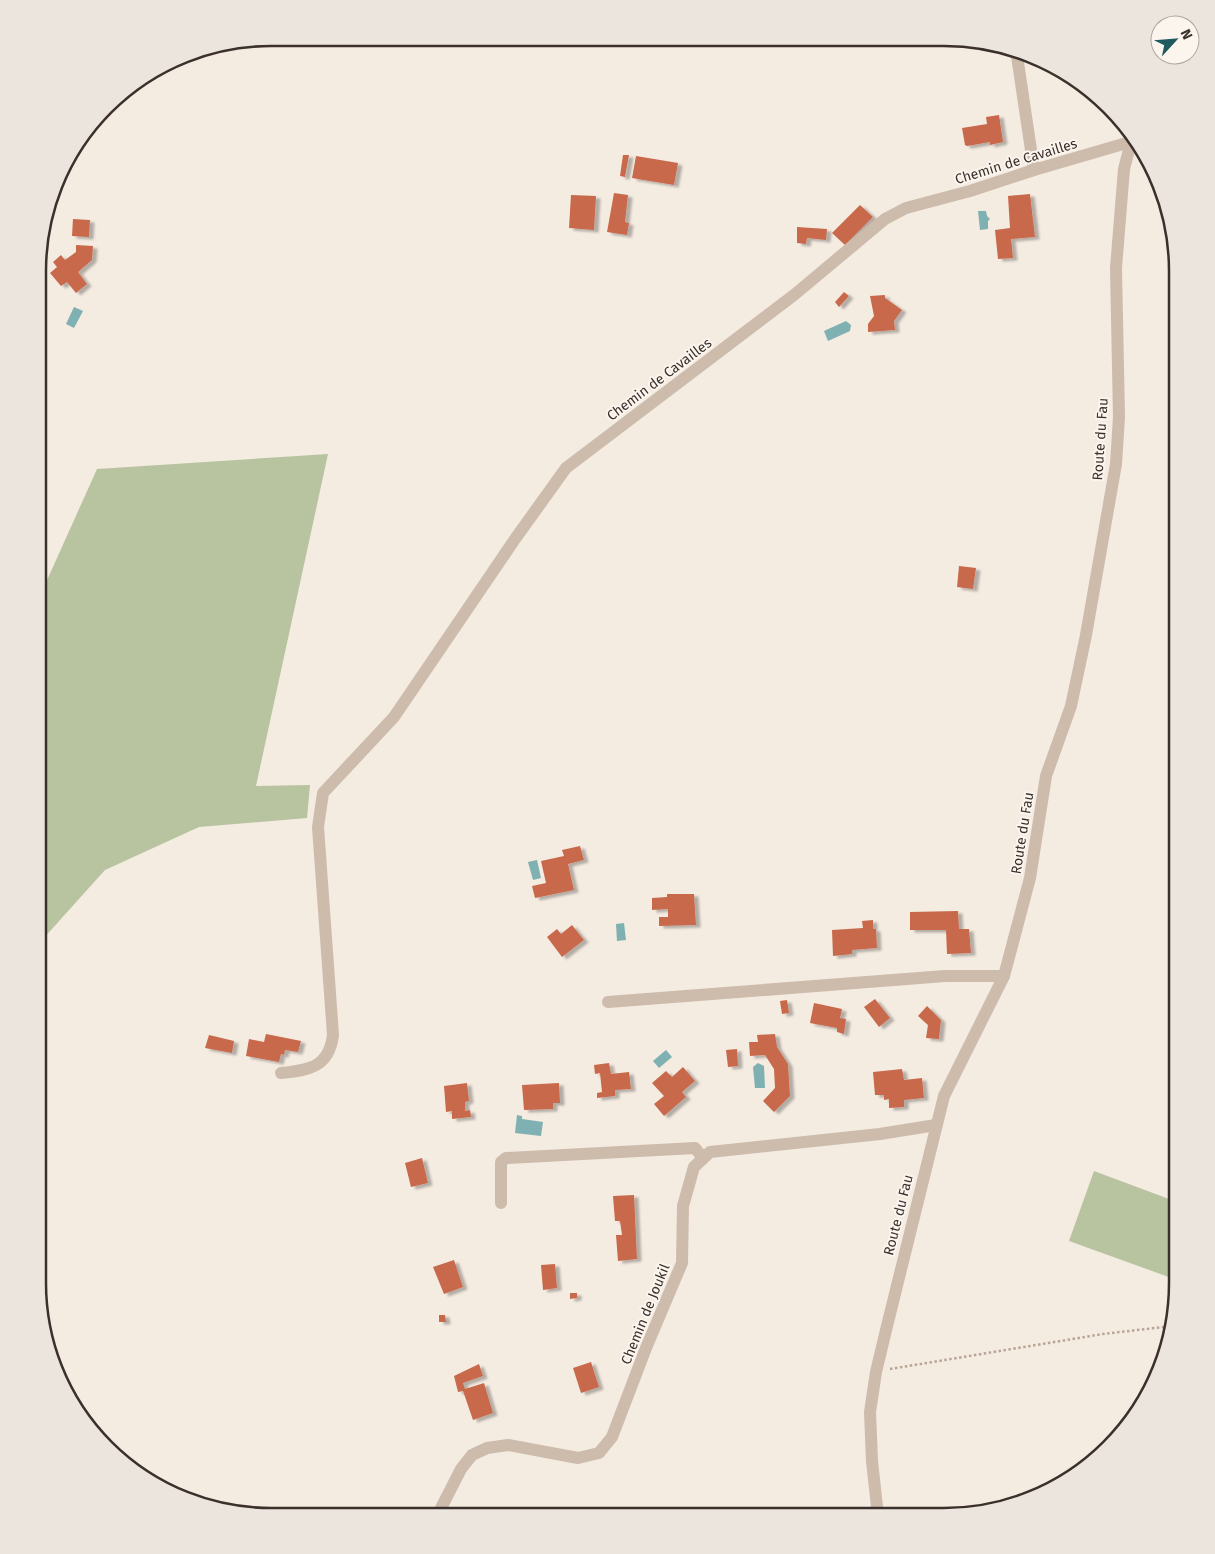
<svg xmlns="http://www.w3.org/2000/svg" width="1215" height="1554" font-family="'Fira Sans',sans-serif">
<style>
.green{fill:#b8c4a0}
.water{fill:#7fb0b2}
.building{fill:#c8694b;filter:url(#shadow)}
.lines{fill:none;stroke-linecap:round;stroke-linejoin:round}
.path{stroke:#b9a596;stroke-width:2.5;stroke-dasharray:2.5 2.5;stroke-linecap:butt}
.minor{stroke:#cdbbac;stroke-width:12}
.labels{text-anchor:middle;stroke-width:4;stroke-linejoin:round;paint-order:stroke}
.street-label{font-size:14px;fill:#3b302b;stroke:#fbf5ee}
.rim{fill:none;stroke:#3b302b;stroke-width:2.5}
</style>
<defs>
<filter id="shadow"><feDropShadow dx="4.5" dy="2.5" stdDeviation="1" flood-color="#0004"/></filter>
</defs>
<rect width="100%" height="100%" fill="#f4ebe1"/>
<g class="green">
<path d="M328 454 256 786 310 785 307 818 199 827 105 870 42 940 38 939 39 598 97 469Z"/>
<path d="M1094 1171 1177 1202V1280L1069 1241Z"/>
</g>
<g class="water">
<path d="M978 211H986L987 216 990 219 988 221V229L980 230Z"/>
<path d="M74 307 83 311 74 328 66 324Z"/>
<path d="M846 321 851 325 850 331 828 341 824 331Z"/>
<path d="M537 860 541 878 533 880 528 862Z"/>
<path d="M624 923 626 940 617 941 616 924Z"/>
<path d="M666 1050 672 1057 659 1068 653 1061Z"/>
<path d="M758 1063 764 1066 765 1088H755L753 1067Z"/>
<path d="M517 1115 522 1116V1119L543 1122 541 1136 515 1133Z"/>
</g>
<g class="building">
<path d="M999 115 1003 142 990 145V142L967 146 965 145 962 128 987 124 986 117Z"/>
<path d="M623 155H629L625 177 620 176Z"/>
<path d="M636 156 678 163 674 185 632 178Z"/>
<path d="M614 193 628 195 625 222 629 223 627 235 607 232Z"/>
<path d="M1030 194 1035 237 1011 239 1013 258 998 259 995 230 1010 228 1008 196Z"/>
<path d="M571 195 596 196 594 230 569 228Z"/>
<path d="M860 205 873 217 845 245 832 233Z"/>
<path d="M73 219 90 220 89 237 72 236Z"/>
<path d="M797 227 827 229 826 240 807 238 806 244 797 243Z"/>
<path d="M76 245 93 246 92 260 78 272 87 284 76 293 67 282 61 286 50 273 57 267 53 262 61 255 65 260 76 252Z"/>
<path d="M844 292 849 296 839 307 835 302Z"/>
<path d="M885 295V298L902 310 894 321 895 330 868 332V324L874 316 870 296Z"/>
<path d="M1177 472V484L1172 476Z"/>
<path d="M959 566 976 568 973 589 957 587Z"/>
<path d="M580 846 584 860 568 864 574 890 535 898 532 886 546 883 541 861 564 856 562 850Z"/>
<path d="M667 894H694L696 925 659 926V917H668V909L652 910V898L667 897Z"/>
<path d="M958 911 959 929H969L971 953 947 954 946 930H910V912Z"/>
<path d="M873 920V929H876L877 948 852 950V954L833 956 832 930 863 928 862 921Z"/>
<path d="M572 925 584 940 562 957 547 937 557 929 561 934Z"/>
<path d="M875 999 890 1018 879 1027 864 1007Z"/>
<path d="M787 1000 789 1013 782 1014 780 1001Z"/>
<path d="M814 1003 842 1009 840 1018 846 1019 844 1034 837 1032V1028L810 1023Z"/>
<path d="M927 1006 941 1020 939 1039 926 1038 928 1025 918 1016Z"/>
<path d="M266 1034 301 1041 298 1052 285 1050 284 1055 281 1054 279 1062 246 1056 249 1039 264 1042Z"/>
<path d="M775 1034 777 1047 788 1064 790 1096 774 1112 763 1101 775 1088 774 1069 765 1055 750 1056 749 1042H758L757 1035Z"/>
<path d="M209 1035 234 1041 232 1053 205 1048Z"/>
<path d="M737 1049 738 1066 728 1067 726 1050Z"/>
<path d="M609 1063 611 1074 629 1072 631 1089 615 1090V1096L597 1098V1093L602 1092 600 1073 595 1074 594 1065Z"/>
<path d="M683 1067 695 1081 682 1092 686 1097 664 1116 654 1104 664 1096 652 1083 666 1071 672 1077Z"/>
<path d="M902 1069 904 1080 922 1078 924 1098 904 1100V1107L889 1108V1099L884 1100V1095H875L873 1072Z"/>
<path d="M467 1083 469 1101 465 1102V1111L470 1110 471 1117 452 1119V1111L446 1112 444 1086Z"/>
<path d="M559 1083 560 1103H553V1109L524 1110 522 1085Z"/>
<path d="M422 1158 428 1183 411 1187 405 1163Z"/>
<path d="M634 1195 637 1259 618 1261 616 1235H622L620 1221H615L613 1196Z"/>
<path d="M454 1260 463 1287 444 1294 433 1267Z"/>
<path d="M555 1264 557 1288 543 1290 541 1265Z"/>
<path d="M570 1293H577V1298L570 1299Z"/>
<path d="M439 1315H445L446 1322H439Z"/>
<path d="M591 1362 599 1387 581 1393 573 1368Z"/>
<path d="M479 1364 483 1376 463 1383 465 1389 484 1383 493 1413 473 1420 463 1391 458 1392 454 1376Z"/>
</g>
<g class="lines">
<path class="path" d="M890 1369 1103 1334 1172 1326"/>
<g class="minor">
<path d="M1017 56 1034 170"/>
<path d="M608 1002 945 976H1004"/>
<path d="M281 1073C310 1070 329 1067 333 1035L318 827 323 793 394 717 515 539 566 468 794 295 885 219 906 208 970 191 1034 170 1130 142"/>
<path d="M501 1203V1162L506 1158 695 1148 703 1158"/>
<path d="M437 1516 461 1469 472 1455 487 1448 508 1445 578 1458 599 1453 612 1437 646 1348 682 1263 683 1206 694 1167 710 1152 880 1134 936 1125"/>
<path d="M878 1516 872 1461 870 1412 876 1372 887 1326 944 1096 1004 976 1030 878 1046 776 1071 706 1086 635 1116 464 1119 417 1116 268 1124 169 1132 138"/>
</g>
</g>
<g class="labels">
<g class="street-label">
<text transform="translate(1016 161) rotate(-17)" y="5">Chemin de Cavailles</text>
<text transform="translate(659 379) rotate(-37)" y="5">Chemin de Cavailles</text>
<text transform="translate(1100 439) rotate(-86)" y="5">Route du Fau</text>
<text transform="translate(1022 833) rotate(-81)" y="5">Route du Fau</text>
<text transform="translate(898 1215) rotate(-76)" y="5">Route du Fau</text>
<text transform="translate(645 1314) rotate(-68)" y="5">Chemin de Joukil</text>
</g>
</g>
<path d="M0 0H1215V1554H0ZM271 46H944A225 225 0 0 1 1169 271V1283A225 225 0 0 1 944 1508H271A225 225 0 0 1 46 1283V271A225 225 0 0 1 271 46Z" fill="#ece5de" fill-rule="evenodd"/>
<path class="rim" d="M271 46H944A225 225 0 0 1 1169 271V1283A225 225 0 0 1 944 1508H271A225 225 0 0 1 46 1283V271A225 225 0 0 1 271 46Z"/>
<g transform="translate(1175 40) rotate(64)"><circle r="24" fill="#fbf5ee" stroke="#aea6a0"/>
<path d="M0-4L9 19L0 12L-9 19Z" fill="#1f5a5e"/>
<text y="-8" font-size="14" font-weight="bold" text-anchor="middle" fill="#3b302b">N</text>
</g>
</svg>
